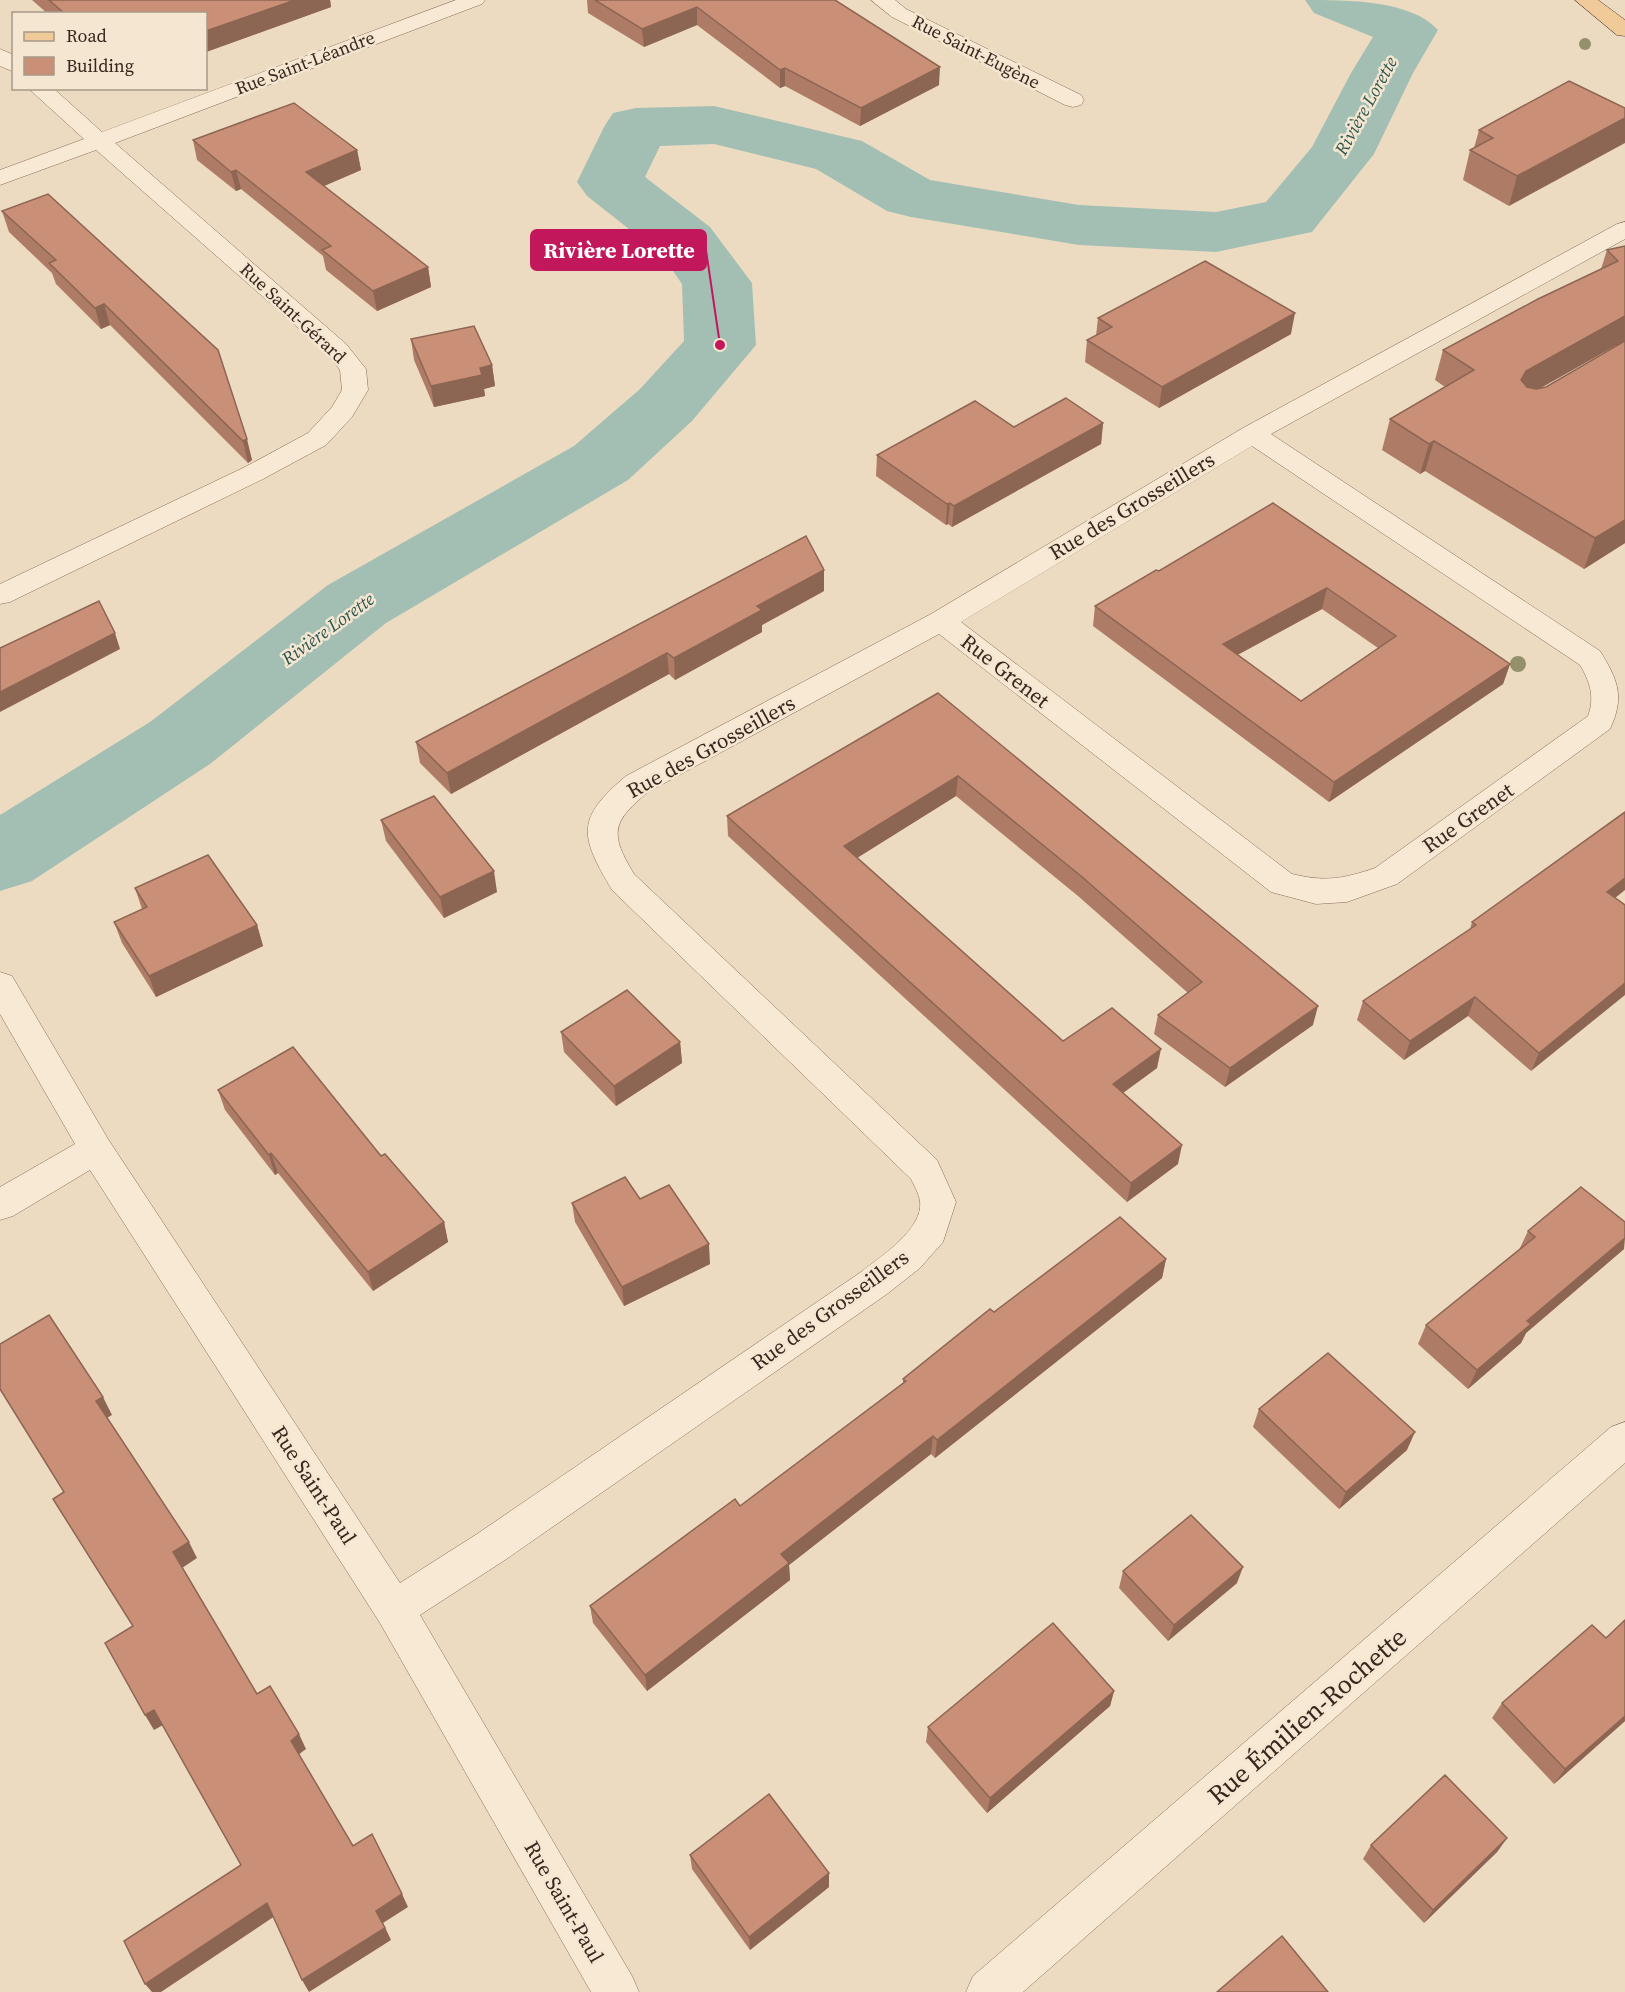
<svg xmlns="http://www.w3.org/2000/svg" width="1625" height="1992" font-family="'Source Serif 4',serif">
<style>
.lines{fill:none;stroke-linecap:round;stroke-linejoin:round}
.river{fill:#a3bfb4;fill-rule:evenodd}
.minor-casing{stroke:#866c59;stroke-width:1}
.major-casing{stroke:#533b2d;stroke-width:1}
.minor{fill:#f8e9d4;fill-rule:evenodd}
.major{fill:#f0cb99;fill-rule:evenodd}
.tree{fill:#94906b}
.wall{fill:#ae7c66;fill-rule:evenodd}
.shaded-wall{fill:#8d6553}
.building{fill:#ca9077;stroke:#8d6553;stroke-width:1.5;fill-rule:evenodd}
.labels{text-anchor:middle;stroke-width:5;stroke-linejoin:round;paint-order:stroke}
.far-street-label{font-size:18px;fill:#36261d;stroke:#f4e6d0}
.far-water-label{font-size:18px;font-style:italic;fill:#2c554e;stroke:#f4e6d0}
.street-label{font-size:21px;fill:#36261d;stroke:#f4e6d0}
.near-street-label{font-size:26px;fill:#36261d;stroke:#f4e6d0}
.leader{fill:none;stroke:#c2185b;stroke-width:2}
.callout-dot{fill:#c2185b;stroke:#f4e6d0;stroke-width:2}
.callout{fill:#c2185b;stroke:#c2185b;stroke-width:2}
.callout-label{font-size:22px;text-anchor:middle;font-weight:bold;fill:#fff}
</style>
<rect width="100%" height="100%" fill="#eddbc1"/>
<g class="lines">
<path class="river" d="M1305 0C1348 0 1411 0 1438 30L1413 73 1374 154 1312 232 1216 252 1079 245 911 217 887 211 816 169 714 144 660 146 645 177 710 227 752 283 756 345 692 421 628 480 386 623 210 764 32 881 0 891V815L150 722 328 585 574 446 640 389 684 341 682 284 662 255 587 196 577 182 604 127 613 113 636 108 714 106 862 141 930 180 1079 205 1216 212 1266 202 1312 147 1351 73 1373 37 1314 13Z"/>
<g class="minor-casing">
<g id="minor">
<path d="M456 0H485L482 4 115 143 346 344 366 369 368 390 352 417 326 445 263 479 10 602 0 604V584L245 467 308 433 332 407 342 390 340 370 328 354 96 150 0 185V170L84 139 28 88H53L102 132Z"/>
<path d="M871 0H895L906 9 1081 95 1084 100 1081 105 1073 107 1065 105 892 17Z"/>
<path d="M0 49 14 55V72L0 66Z"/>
<path d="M1625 222V239L1271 434 1600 651C1618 680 1625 697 1610 729L1397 884 1347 902 1316 904 1271 892 939 634 648 792C612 822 609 833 634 874L937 1160 956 1202 943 1242 920 1268 887 1294 505 1560 420 1615 632 1976 639 1992H591L380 1623 90 1170 13 1216 0 1220V1187L75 1144 0 1014V972L12 976 108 1139 400 1583 477 1534 861 1272C880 1257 924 1229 920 1201 919 1194 914 1185 911 1179L612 890C580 836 575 819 626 776L931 614 1243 428 1617 224ZM1252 446 1580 665C1590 682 1595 697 1588 716L1375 868C1343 879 1325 882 1292 874L961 622Z"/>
<path d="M1625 1422V1463L1023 1992H966L973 1976 1611 1427Z"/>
</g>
</g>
<g class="major-casing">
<path id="major" d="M1575 0H1598L1625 20V36L1617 35Z"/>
</g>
<use href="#minor" class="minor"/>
<use href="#major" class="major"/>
</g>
<g class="tree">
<circle cx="1585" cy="44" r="6"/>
<circle cx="1518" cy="664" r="8"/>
</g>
<g class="wall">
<path d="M32 0H330L331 7 206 52V14H48Z"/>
<path d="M587 0H835L939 85 860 126 785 86 780 88 697 25 644 47 588 13Z"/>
<path d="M1569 81 1509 206 1463 180 1470 150 1474 148 1479 130Z"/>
<path d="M193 140 357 150 361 170 324 186 428 267 431 287 377 311 326 270 323 256 241 189 236 191 197 160Z"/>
<path d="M2 211 218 350 252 460 248 463 110 325 101 329 56 284 52 273 9 232Z"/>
<path d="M1625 246V543L1584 569 1425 471 1420 474 1382 450 1390 419 1445 387 1435 380 1443 350 1601 269 1607 250ZM1618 345 1546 387 1541 388 1615 346Z"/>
<path d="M1098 318 1291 334 1159 408 1085 362 1087 340 1096 336Z"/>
<path d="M411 339 492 365 495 386 484 389 485 396 434 407 414 360Z"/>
<path d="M1103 423 1101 444 952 527 948 524 946 525 876 476 877 455 1014 427Z"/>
<path d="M1273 503 1510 664 1503 684 1329 802 1093 626 1095 606 1159 571ZM1322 609 1378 648 1301 701 1237 655Z"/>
<path d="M824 591 762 625V632L675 680 669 674 451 794 420 763 416 742Z"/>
<path d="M938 693 1313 1025 1225 1087 1154 1034 1158 1015 1188 993 1078 896 956 796 857 858 1063 1041 1157 1068 1123 1093 1178 1164 1127 1202 728 836 727 816Z"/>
<path d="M381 820 497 892 444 918 386 841Z"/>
<path d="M135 888 257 925 263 946 156 997 122 943 114 922 142 909Z"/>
<path d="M1616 898 1531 1071 1468 1016 1404 1060 1357 1020 1363 1001 1470 929 1472 922Z"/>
<path d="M561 1032 680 1042 682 1063 616 1106 564 1052Z"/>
<path d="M218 1090 381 1156 444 1222 448 1242 373 1291 278 1173 275 1175 225 1110Z"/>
<path d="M640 1199 710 1264 624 1306 575 1222 572 1203Z"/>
<path d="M1528 1231 1624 1249 1526 1333 1521 1343 1468 1389 1418 1344 1426 1325 1519 1250Z"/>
<path d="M1166 1259 1162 1278 935 1458 931 1454 789 1565 790 1580 647 1691 593 1623 590 1606 740 1506 903 1383V1379L994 1312Z"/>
<path d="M1259 1409 1407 1450 1339 1509 1253 1427Z"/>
<path d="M1123 1571 1237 1583 1168 1641 1119 1588Z"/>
<path d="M1114 1691 1110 1706 987 1813 926 1742 928 1727Z"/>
<path d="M1502 1703 1625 1721 1554 1784 1492 1718Z"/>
<path d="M1507 1838 1497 1852 1424 1923 1363 1859 1371 1845Z"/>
<path d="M690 1855 829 1873V1887L750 1950 692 1869Z"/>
</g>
<g class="shaded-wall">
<path d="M295 0H330L331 7 206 52V31Z"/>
<path d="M697 7V25L644 47 642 29Z"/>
<path d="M940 67 939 85 860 126 861 108Z"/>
<path d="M785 68V86L780 88V70Z"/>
<path d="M1625 118V143L1509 206 1517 176Z"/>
<path d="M357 150 361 170 310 192 306 172Z"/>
<path d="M236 170 241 189 236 191 231 172Z"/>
<path d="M428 267 431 287 377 311 373 291Z"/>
<path d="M104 304 110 325 101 329 95 308Z"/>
<path d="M1295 313 1291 334 1159 408 1162 387Z"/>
<path d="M1625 316V344L1615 346 1517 401 1521 380 1526 371Z"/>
<path d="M492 365 495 386 484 389 485 396 434 407 431 386 480 368Z"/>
<path d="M1103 423 1101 444 952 527 954 506Z"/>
<path d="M247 439 252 460 248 463 243 441Z"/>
<path d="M1434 441 1425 471 1420 474 1429 444Z"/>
<path d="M950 503 948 524 946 525 947 504Z"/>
<path d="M1625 520V543L1584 569 1595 538Z"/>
<path d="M824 570V591L762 625V632L675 680 674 658 757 606Z"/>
<path d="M1327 588 1322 609 1219 665 1223 644Z"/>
<path d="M115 633 120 649 0 712V692Z"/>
<path d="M667 653 669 674 451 794 447 773Z"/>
<path d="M1510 664 1503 684 1329 802 1334 782Z"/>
<path d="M958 776 956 796 844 866V846Z"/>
<path d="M494 871 497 892 444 918 440 897Z"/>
<path d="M1625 878V890L1599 911 1607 892Z"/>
<path d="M257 925 263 946 156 997 149 976Z"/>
<path d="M1625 983V995L1531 1071 1539 1053Z"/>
<path d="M1475 997 1468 1016 1404 1060 1410 1041Z"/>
<path d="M1318 1006 1313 1025 1225 1087 1230 1068Z"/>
<path d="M680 1042 682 1063 616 1106 614 1086Z"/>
<path d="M1161 1049 1157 1068 1109 1103 1113 1084Z"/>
<path d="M1182 1145 1178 1164 1127 1202 1131 1183Z"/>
<path d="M271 1153 278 1173 275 1175 269 1155Z"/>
<path d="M444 1222 448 1242 373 1291 368 1272Z"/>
<path d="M1625 1238 1624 1249 1526 1333 1521 1343 1468 1389 1477 1370 1527 1321Z"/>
<path d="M709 1244 710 1264 624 1306 622 1287Z"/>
<path d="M1166 1259 1162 1278 935 1458 937 1440Z"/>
<path d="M103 1397 112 1415 105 1419 96 1401Z"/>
<path d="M1415 1432 1407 1450 1339 1509 1346 1492Z"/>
<path d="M933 1436 931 1454 789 1565 790 1580 647 1691 645 1675 781 1554Z"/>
<path d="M189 1542 197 1558 182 1568 173 1552Z"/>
<path d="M1243 1567 1237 1583 1168 1641 1174 1625Z"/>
<path d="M1114 1691 1110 1706 987 1813 990 1798Z"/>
<path d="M154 1710 163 1725 154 1730 145 1715Z"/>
<path d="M1625 1716V1721L1554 1784 1565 1769Z"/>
<path d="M299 1734 306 1749 298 1755 291 1741Z"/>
<path d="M1507 1838 1497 1852 1424 1923 1433 1910Z"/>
<path d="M829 1873V1887L750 1950 749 1937Z"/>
<path d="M402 1894 408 1907 383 1923 391 1940 309 1992 302 1980 376 1911Z"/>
<path d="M267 1903 275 1916 161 1992H152L145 1984Z"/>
</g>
<g class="building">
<path d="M49 0H295L206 31V14H65Z"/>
<path d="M595 0H835L940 67 861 108 785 68 780 70 697 7 642 29Z"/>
<path d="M1569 81 1625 108V118L1517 176 1470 150 1493 138 1479 130Z"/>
<path d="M294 103 357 150 306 172 428 267 373 291 322 250 331 246 236 170 231 172 193 140Z"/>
<path d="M48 194 218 350 247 439 243 441 104 304 95 308 49 263 56 260 2 211Z"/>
<path d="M1625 246V316L1526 371 1521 380 1527 387 1536 389 1546 387 1625 341V520L1595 538 1434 441 1429 444 1390 419 1474 370 1443 350 1538 299 1618 261 1607 250Z"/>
<path d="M1205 261 1295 313 1162 387 1087 340 1112 327 1098 318Z"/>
<path d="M474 326 492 365 480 368 482 375 431 386 411 339Z"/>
<path d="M1066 398 1103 423 954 506 950 503 947 504 877 455 975 401 1014 427Z"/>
<path d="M1273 503 1510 664 1334 782 1095 606 1156 570 1159 571ZM1327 588 1396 636 1301 701 1223 644Z"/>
<path d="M806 536 824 570 757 606 762 610 674 658 667 653 447 773 416 742Z"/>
<path d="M99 601 115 633 0 692V648Z"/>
<path d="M938 693 1318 1006 1230 1068 1158 1015 1202 982 1081 876 958 776 844 846 1063 1041 1112 1008 1161 1049 1113 1084 1182 1145 1131 1183 727 816Z"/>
<path d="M434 796 494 871 440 897 381 820Z"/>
<path d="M1625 812V878L1607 892 1625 905V983L1539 1053 1475 997 1410 1041 1363 1001 1476 925 1472 922Z"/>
<path d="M208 855 257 925 149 976 114 922 147 907 135 888Z"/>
<path d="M627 990 680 1042 614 1086 561 1032Z"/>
<path d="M293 1047 381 1156 385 1154 444 1222 368 1272 271 1153 269 1155 218 1090Z"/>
<path d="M625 1177 640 1199 669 1185 709 1244 622 1287 572 1203Z"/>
<path d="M1581 1187 1625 1222V1238L1527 1321 1531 1324 1477 1370 1426 1325 1535 1237 1528 1231Z"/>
<path d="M1120 1217 1166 1259 937 1440 933 1436 781 1554 789 1563 645 1675 590 1606 735 1499 740 1506 906 1381 903 1379 990 1309 994 1312Z"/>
<path d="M49 1315 103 1397 96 1401 189 1542 173 1552 257 1694 270 1686 299 1734 291 1741 353 1846 372 1834 402 1894 376 1911 385 1928 302 1980 267 1903 145 1984 124 1941 241 1865 154 1710 145 1715 105 1643 133 1626 53 1499 64 1492 0 1389V1344Z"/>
<path d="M1328 1353 1415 1432 1346 1492 1259 1409Z"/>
<path d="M1191 1515 1243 1567 1174 1625 1123 1571Z"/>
<path d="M1625 1620V1716L1565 1769 1502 1703 1592 1625 1606 1638Z"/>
<path d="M1053 1623 1114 1691 990 1798 928 1727Z"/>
<path d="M1445 1775 1507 1838 1433 1910 1371 1845Z"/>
<path d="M769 1794 829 1873 749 1937 690 1855Z"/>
<path d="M1282 1936 1328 1992H1217Z"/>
</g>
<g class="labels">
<g class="far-street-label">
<text transform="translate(976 52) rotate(27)" y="6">Rue Saint-Eugène</text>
<text transform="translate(305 63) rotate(-21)" y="6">Rue Saint-Léandre</text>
<text transform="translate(293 313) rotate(43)" y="6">Rue Saint-Gérard</text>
</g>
<g class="far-water-label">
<text transform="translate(1366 106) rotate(-61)" y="6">Rivière Lorette</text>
<text transform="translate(328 629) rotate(-36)" y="6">Rivière Lorette</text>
</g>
<g class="street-label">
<text transform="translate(1132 506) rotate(-31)" y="7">Rue des Grosseillers</text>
<text transform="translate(1005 671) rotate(38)" y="7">Rue Grenet</text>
<text transform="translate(711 747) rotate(-29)" y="7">Rue des Grosseillers</text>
<text transform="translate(1468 818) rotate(-35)" y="7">Rue Grenet</text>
<text transform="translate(830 1310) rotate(-36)" y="7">Rue des Grosseillers</text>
<text transform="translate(314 1485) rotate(57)" y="7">Rue Saint-Paul</text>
<text transform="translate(564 1902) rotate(60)" y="7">Rue Saint-Paul</text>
</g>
<g class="near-street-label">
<text transform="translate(1307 1716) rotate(-41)" y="9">Rue Émilien-Rochette</text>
</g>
</g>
<path class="leader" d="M720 345L706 250"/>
<circle class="callout-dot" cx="720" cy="345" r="6"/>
<rect class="callout" x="531" y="230" width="175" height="40" rx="6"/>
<g class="callout-label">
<text x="619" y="258">Rivière Lorette</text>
</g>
<rect x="12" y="12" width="195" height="78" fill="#f4e6d0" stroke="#a89988" stroke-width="1.5"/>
<rect x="24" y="32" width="30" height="9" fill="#f0cb99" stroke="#a89988" stroke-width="1.5"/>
<text x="66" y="42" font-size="18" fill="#36261d">Road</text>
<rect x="24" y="57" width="30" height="18" fill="#ca9077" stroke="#a89988" stroke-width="1.5"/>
<text x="66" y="72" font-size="18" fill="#36261d">Building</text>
</svg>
